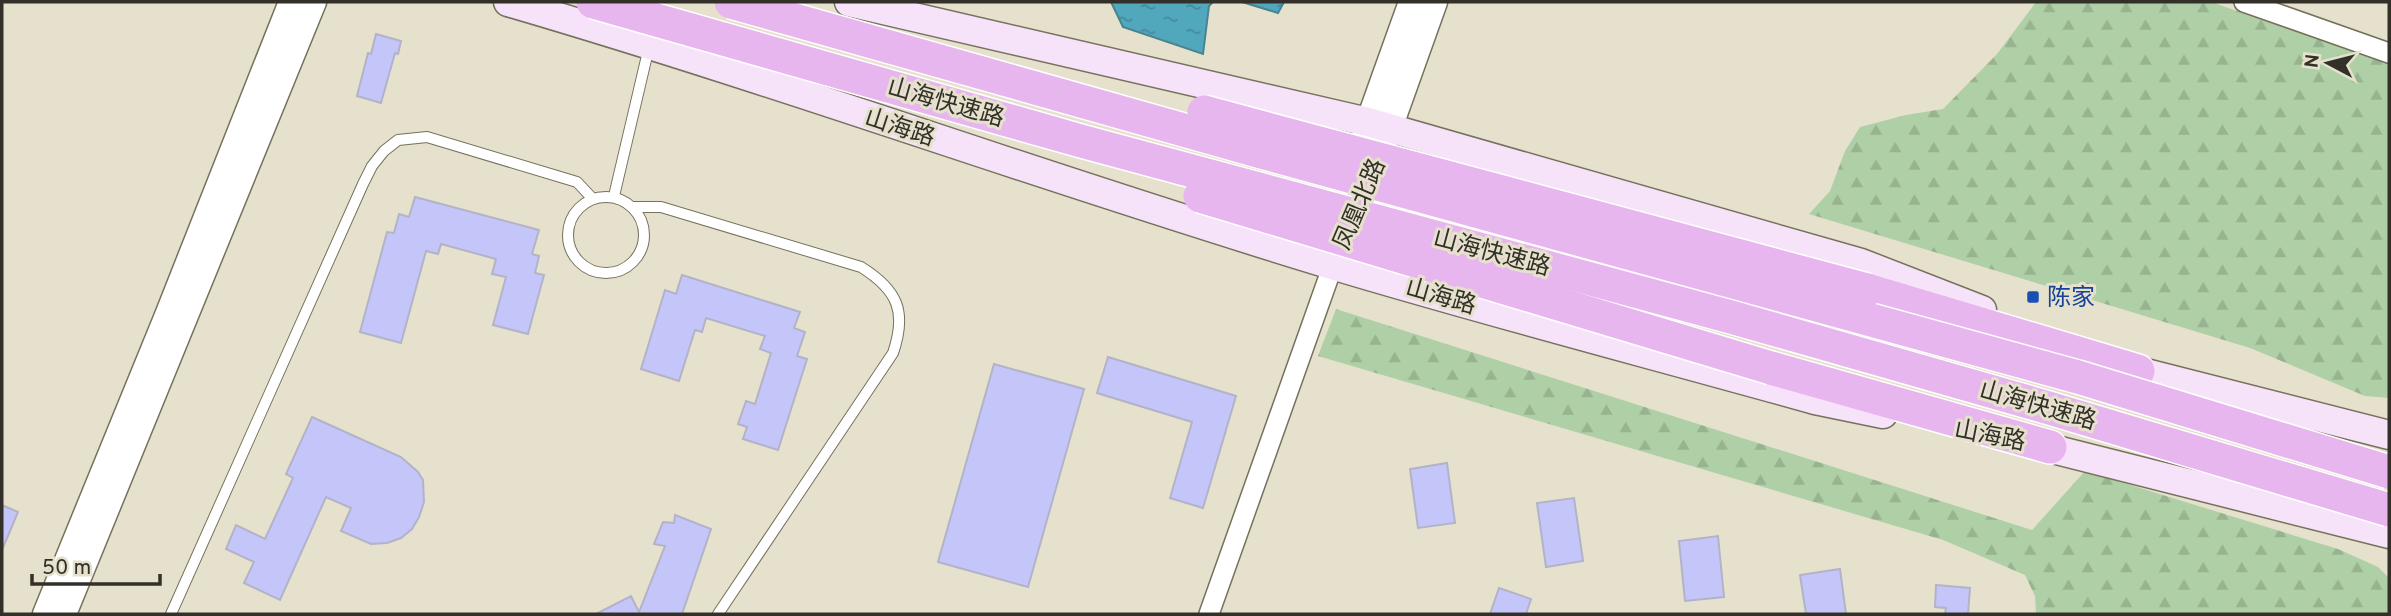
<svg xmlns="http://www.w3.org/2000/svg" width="2391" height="616" font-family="Overpass,'Noto Sans SC',sans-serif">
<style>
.forest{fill:url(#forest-firs)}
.water{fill:url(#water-ripples);stroke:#488490;stroke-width:2}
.building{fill:#c4c6f9;stroke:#b2b3c8;stroke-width:2}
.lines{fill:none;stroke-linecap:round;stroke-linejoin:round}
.service-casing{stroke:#75715d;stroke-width:12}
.minor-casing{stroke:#75715d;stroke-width:22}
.tertiary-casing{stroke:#75715d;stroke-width:27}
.secondary-casing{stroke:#75715d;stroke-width:31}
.trunk-casing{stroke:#fff;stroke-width:36}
.service{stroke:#fff;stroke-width:10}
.minor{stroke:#fff;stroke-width:19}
.tertiary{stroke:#fff;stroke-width:24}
.secondary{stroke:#f7e3f9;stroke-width:28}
.trunk{stroke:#e8b6ee;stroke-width:33}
.trunk-bridge-casing{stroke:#fff;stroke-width:36;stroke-linecap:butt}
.trunk-bridge{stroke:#e8b6ee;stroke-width:33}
.transit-dot{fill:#1a4fb4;stroke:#e6e1cc;stroke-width:2.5}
.labels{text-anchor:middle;stroke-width:6;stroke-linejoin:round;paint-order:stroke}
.street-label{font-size:24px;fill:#323028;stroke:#e6e1cc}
.transit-label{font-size:24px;fill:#164399;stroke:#e6e1cc;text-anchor:start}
</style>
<defs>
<pattern id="forest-firs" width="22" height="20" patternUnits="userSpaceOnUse" patternTransform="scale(1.75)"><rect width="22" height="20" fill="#afd0a7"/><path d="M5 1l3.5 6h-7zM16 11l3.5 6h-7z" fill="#97b390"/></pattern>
<pattern id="water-ripples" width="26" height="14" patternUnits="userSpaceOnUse" patternTransform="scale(1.75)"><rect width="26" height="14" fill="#51a8bd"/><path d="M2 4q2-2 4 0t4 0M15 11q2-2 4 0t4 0" fill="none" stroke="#44899a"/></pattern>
</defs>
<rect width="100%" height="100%" fill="#e6e1cc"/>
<g class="forest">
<path d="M2036 2H2211L2389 63V398L2365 396 2250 348 1809 214 1830 191 1845 151 1860 127 1906 115 1943 109 1997 54Z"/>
<path d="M1336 309 2032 530 2085 471 2338 549 2378 567 2389 578V614H2036L2035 596 2025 575 1943 540 1318 356Z"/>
</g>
<g class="water">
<path d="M1111 2H1213L1209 6 1203 54 1123 27Z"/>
<path d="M1242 2H1284L1278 13Z"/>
</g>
<g class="building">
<path d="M376 34 401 41 398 54 395 53 381 103 357 96 368 53 371 54Z"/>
<path d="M415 197 539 230 532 254 539 256 535 273 544 275 528 334 493 325 506 277 492 274 496 259 441 244 438 254 426 251 401 343 360 332 387 232 394 233 399 214 409 217Z"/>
<path d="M682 275 800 312 794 328 805 332 797 356 807 359 778 450 743 439 747 427 738 424 746 401 755 404 771 353 760 349 765 336 706 318 702 332 695 330 679 381 641 369 665 290 676 294Z"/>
<path d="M1108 357 1236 396 1203 508 1170 498 1192 422 1097 393Z"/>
<path d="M994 364 1084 389 1028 587 938 562Z"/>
<path d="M312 417 401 457 418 472 423 480 424 502 419 517 412 529 401 538 387 543 371 544 341 531 351 508 326 497 280 600 244 583 254 562 226 549 236 525 265 539 293 478 286 474Z"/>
<path d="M1447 463 1455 523 1418 528 1410 469Z"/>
<path d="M1574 498 1583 561 1546 567 1537 503Z"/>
<path d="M2 505 18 512 2 550Z"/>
<path d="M675 515 711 529 682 614H596L631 596 639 612 665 546 654 544 663 522 674 523Z"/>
<path d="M1718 536 1724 597 1685 601 1679 541Z"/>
<path d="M1840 569 1846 614H1806L1800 575Z"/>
<path d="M1936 585 1970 588 1968 614H1945L1946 608 1935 607Z"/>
<path d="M1499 588 1531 599 1526 614H1490Z"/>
</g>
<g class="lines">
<g class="service-casing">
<g id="service">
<path d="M614 196 649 47"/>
<circle cx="606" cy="235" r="38"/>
<path d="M633 207H661L861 267C898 290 907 312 893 353L718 614"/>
<path d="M171 614 363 184 372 166 384 151 398 140 427 137 577 182 592 198"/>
</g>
</g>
<g class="minor-casing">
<g id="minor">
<path d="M2244 2 2389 53"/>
<path d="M1209 614 1333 265"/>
</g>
</g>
<g class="tertiary-casing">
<g id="tertiary">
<path d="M1356 171 1368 122 1411 2"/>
<path d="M1348 229 1390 128 1435 2"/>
<path d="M45 614 168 313 291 2"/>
<path d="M64 614 314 2"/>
</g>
</g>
<g class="secondary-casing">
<g id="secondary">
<path d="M508 2C785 83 1056 182 1332 265 1492 313 1654 355 1815 400L1883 414"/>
<path d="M849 2 1368 122 1861 263 1982 310"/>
<path d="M2118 363 2138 371 2389 435"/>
<path d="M2029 443 2389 534"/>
</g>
</g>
<g class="trunk-casing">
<g id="trunk">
<path d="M1867 290 2138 371"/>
<path d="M1771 368 2050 447"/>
</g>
</g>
<use href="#service" class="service"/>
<use href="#minor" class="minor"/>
<use href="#tertiary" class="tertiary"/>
<use href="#secondary" class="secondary"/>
<use href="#trunk" class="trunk"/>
<g class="trunk-bridge-casing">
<g id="trunk-bridge">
<path d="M593 2 1081 141 1731 317 2049 408 2389 510"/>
<path d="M731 2 1258 151 2078 377 2389 472"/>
<path d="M1204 112 1867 290"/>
<path d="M1200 196 1771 368"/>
</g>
</g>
<use href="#trunk-bridge" class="trunk-bridge"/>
</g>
<rect class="transit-dot" x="2026" y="290" width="14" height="14" rx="3.5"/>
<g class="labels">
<g class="street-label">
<text transform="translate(946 102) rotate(16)" y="8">山海快速路</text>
<text transform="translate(900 127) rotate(18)" y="8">山海路</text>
<text transform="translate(1359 204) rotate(-67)" y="8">凤凰北路</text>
<text transform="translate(1492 252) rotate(15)" y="8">山海快速路</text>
<text transform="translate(1441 296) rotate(16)" y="8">山海路</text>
<text transform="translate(2038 405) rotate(16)" y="8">山海快速路</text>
<text transform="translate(1990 435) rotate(11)" y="8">山海路</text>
</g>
<g class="transit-label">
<text x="2047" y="305">陈家</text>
</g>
</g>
<rect width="2391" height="616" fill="none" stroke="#323028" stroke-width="7"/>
<g transform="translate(2328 63) rotate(277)" stroke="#e6e1cc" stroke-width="5" paint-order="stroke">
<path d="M0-5L12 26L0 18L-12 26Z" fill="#323028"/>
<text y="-10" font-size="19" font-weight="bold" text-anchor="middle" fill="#323028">N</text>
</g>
<path d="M32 574v10h128v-10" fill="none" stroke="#323028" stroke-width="3.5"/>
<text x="42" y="574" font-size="21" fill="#323028" stroke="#e6e1cc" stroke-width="5" paint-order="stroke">50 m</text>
</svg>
